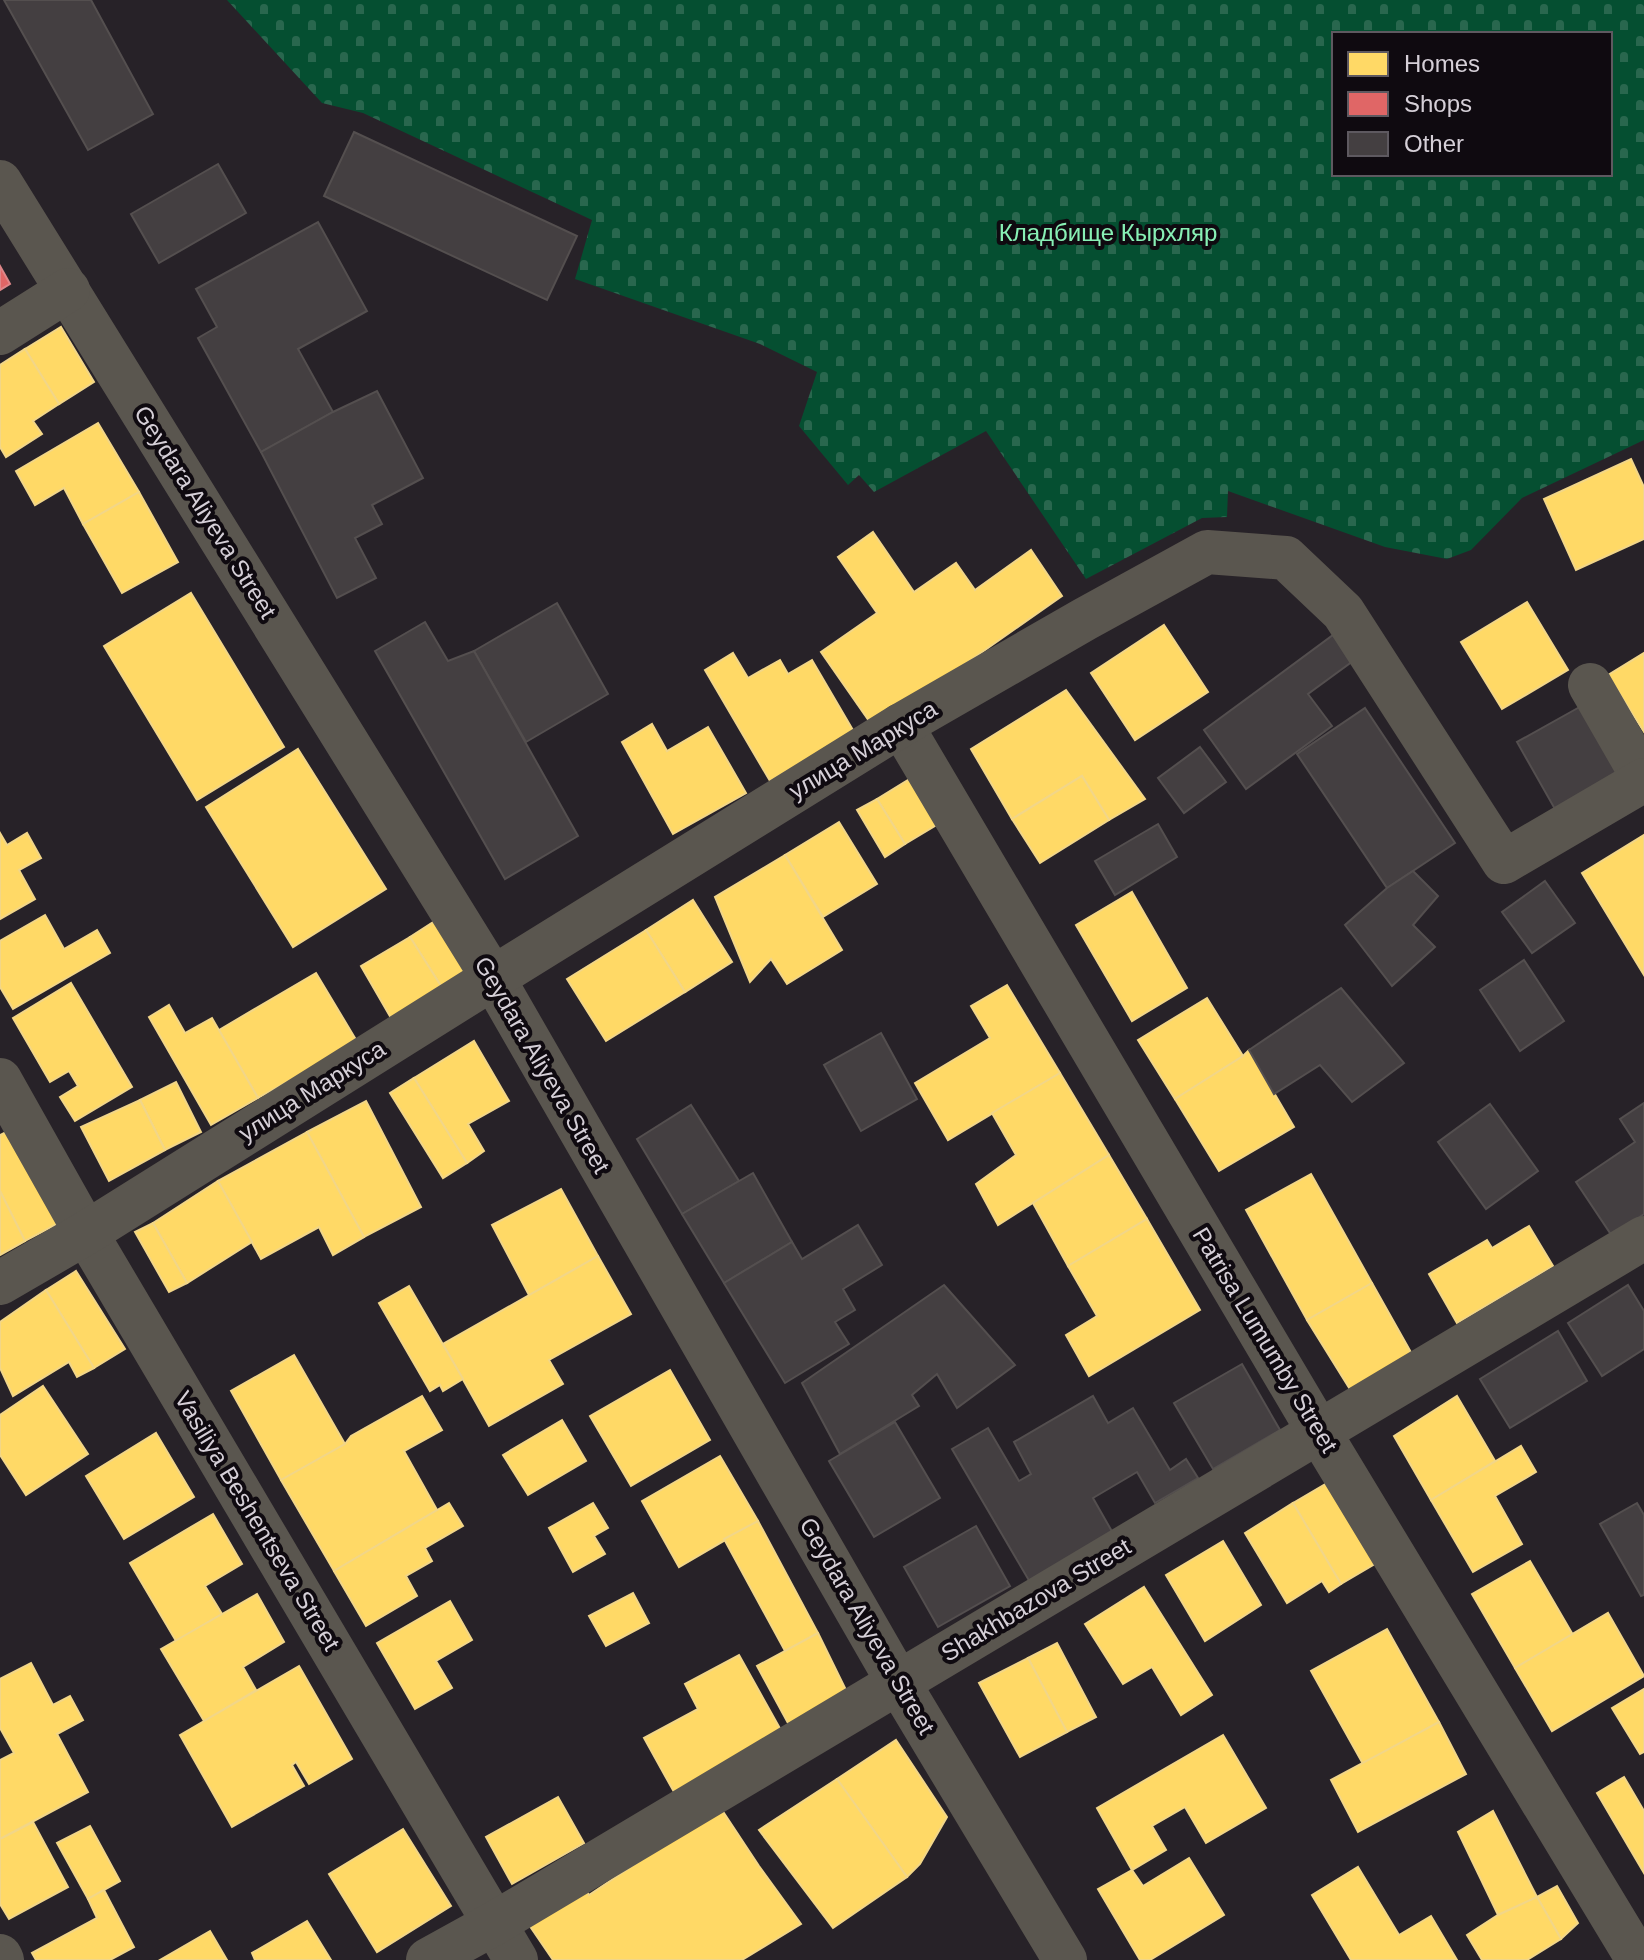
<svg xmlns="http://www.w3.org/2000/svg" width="1644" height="1960" viewBox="0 0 1644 1960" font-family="Helvetica,sans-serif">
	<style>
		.cemetery { fill: url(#cemetery-stones); fill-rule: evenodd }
		.homes { fill: #ffd966; stroke: #f2d688; stroke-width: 2 }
		.shops { fill: #e06666; stroke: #dd8688; stroke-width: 2 }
		.building { fill: #443f41; stroke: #544f4f; stroke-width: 2 }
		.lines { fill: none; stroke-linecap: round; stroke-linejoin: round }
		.minor { stroke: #5a564f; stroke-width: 44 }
		.labels { text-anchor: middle; stroke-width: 8; stroke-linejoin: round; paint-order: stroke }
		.park-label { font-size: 24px; fill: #88f0b5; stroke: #0f0a10 }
		.street-label { font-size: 24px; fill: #d5cfd7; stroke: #0f0a10 }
	</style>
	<defs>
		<pattern id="cemetery-stones" width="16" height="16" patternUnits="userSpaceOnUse" patternTransform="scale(2)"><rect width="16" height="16" fill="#054f31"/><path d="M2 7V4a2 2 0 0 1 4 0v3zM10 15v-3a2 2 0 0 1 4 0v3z" fill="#29674e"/></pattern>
	</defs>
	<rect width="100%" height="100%" fill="#272228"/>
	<path class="cemetery" d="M227,0h1417v440l-122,58 -51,52 -24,9 -62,-12 -157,-56 -1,26 -25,1 -116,61 -100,-148 -112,61 -15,-17 -11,10 -49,-59 18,-54 -57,-28 -185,-65 17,-59 -229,-107 -41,-10zM1334,34h276v140h-276z"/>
	<g class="homes">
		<path d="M61,327l33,55 -35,22 -34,-55z"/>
		<path d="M25,349l34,55 -26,17 9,13 -36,23 -6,-10v-82z"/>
		<path d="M98,423l41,69 -56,32 -19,-36 -29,17 -19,-34z"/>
		<path d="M1631,459l13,28v52l-68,31 -32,-71z"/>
		<path d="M139,492l39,70 -56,31 -39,-69z"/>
		<path d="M873,532l41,60 42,-29 19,27 56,-40 31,46 -188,132 -53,-76 56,-39 -39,-56z"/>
		<path d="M191,593l93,154 -87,53 -93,-154z"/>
		<path d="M1527,602l41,68 -66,39 -41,-67z"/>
		<path d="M1164,625l44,67 -73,48 -44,-67z"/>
		<path d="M733,653l15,25 32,-18 8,14 24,-14 42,72 -84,49 -65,-111z"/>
		<path d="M1644,653v79l-36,-57z"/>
		<path d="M1066,690l79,109 -36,21 -27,-44 -70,43 -41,-70z"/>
		<path d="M652,724l15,27 41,-24 38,66 -73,41 -51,-92z"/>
		<path d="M298,749l88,140 -93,58 -87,-140z"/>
		<path d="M1082,776l27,44 -69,43 -28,-44z"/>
		<path d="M913,777l27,46 -35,21 -28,-45z"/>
		<path d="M877,799l28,45 -20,13 -28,-47z"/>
		<path d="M839,822l38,62 -54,33 -38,-62z"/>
		<path d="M0,833l7,12 20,-12 14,25 -22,12 16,29 -35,20z"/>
		<path d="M1644,835v140l-62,-102z"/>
		<path d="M785,855l57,95 -55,34 -16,-25 -21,23 -35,-85z"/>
		<path d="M1132,892l55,96 -55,33 -56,-96z"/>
		<path d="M693,900l39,62 -47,30 -39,-62z"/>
		<path d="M45,915l19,34 33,-19 13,23 -97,56 -13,-22v-46z"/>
		<path d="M435,921l31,50 -25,15 -31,-49z"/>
		<path d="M646,930l39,62 -79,49 -39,-62z"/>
		<path d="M410,937l31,49 -50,32 -30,-52z"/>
		<path d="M316,973l42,70 -100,55 -39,-68z"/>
		<path d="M71,983l61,104 -57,34 -15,-24 18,-11 -9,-15 -19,11 -37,-64z"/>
		<path d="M1007,985l53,88 -112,67 -33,-57 75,-45 -19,-32z"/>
		<path d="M1207,998l36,58 -68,43 -37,-59z"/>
		<path d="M169,1005l16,28 27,-15 46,80 -47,27 -62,-108z"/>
		<path d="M474,1041l35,60 -41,23 16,27 -17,12 -53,-85z"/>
		<path d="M1249,1050l45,77 -75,44 -44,-72 68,-43z"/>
		<path d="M1060,1073l49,82 -111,70 -22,-41 40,-29 -24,-42z"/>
		<path d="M414,1078l53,85 -24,15 -53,-85z"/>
		<path d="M176,1082l25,50 -36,18 -25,-50z"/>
		<path d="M140,1100l25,50 -56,31 -28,-54z"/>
		<path d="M366,1101l55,106 -57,30 -57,-105z"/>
		<path d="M12,1129l47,94 -34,18 -25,-50v-56z"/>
		<path d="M307,1132l57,105 -31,18 -14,-28 -58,32 -43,-78z"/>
		<path d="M1109,1155l38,64 -79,47 -35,-63z"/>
		<path d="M1311,1174l61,109 -65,37 -61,-110z"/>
		<path d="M218,1181l34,61 -65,41 -34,-60z"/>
		<path d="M561,1189l37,67 -69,39 -37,-70z"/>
		<path d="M0,1191l25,50 -25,14z"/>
		<path d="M1147,1219l53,91 -111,66 -23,-41 31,-19 -29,-50z"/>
		<path d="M153,1223l34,60 -18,9 -34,-60z"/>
		<path d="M1529,1226l24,40 -96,57 -28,-49 58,-34 5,8z"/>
		<path d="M598,1256l33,58 -82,46 14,24 -74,42 -46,-82z"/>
		<path d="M76,1271l49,78 -31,19 -48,-78z"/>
		<path d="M1372,1283l41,73 -60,38 -46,-74z"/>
		<path d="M409,1286l54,93 -20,12 -3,-6 -10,6 -51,-88z"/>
		<path d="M46,1290l48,78 -17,9 -8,-15 -56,34 -13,-28v-46z"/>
		<path d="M294,1355l51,89 -64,36 -50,-89z"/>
		<path d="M670,1370l40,70 -79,46 -41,-70z"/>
		<path d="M43,1386l45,68 -62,41 -26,-40v-40z"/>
		<path d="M422,1396l20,34 -38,21 33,59 -103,61 -53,-91 64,-36 6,-8z"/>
		<path d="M1457,1396l38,65 -64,39 -37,-64z"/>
		<path d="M562,1420l24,41 -58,34 -25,-40z"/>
		<path d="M156,1433l38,64 -70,42 -38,-63z"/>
		<path d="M1521,1446l15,26 -41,24 27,48 -49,28 -42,-72z"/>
		<path d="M720,1456l38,65 -79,46 -37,-66z"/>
		<path d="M1327,1483l48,81 -34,20 -48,-81z"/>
		<path d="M449,1503l14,23 -38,22 7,13 -26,15 11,20 -51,30 -32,-55z"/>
		<path d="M593,1503l15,25 -14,8 11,18 -32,18 -24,-44z"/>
		<path d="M1293,1503l48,81 -12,8 -7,-11 -35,22 -42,-70z"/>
		<path d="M213,1514l29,50 -37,22 17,28 -46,27 -46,-78z"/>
		<path d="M758,1521l60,112 -33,18 -61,-112z"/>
		<path d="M1223,1541l38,64 -56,36 -39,-66z"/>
		<path d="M1530,1561l43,74 -58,33 -43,-74z"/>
		<path d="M1144,1587l68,108 -31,20 -29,-48 -29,17 -38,-60z"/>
		<path d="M633,1593l16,30 -43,23 -17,-30z"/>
		<path d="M257,1594l27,48 -41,25 13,23 -52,31 -43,-72z"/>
		<path d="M450,1601l22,39 -36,21 16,27 -37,21 -38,-66z"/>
		<path d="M1608,1613l36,63 -92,55 -37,-63z"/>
		<path d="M1387,1629l52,93 -76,42 -52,-93z"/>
		<path d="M818,1633l29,59 -58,33 -32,-59z"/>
		<path d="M1057,1643l39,74 -29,15 -39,-74z"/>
		<path d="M739,1655l43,77 -108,60 -30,-54 54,-29 -13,-25z"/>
		<path d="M1028,1658l39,74 -47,25 -41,-74z"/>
		<path d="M31,1663l22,42 17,-9 13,24 -26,14 31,58 -88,47v-79l14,-7 -14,-25v-49z"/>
		<path d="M299,1666l53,93 -43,25 -13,-22 -4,3 12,21 -72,41 -52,-92z"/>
		<path d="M1644,1689v63l-4,2 -28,-46z"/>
		<path d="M1439,1722l27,52 -108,58 -27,-52z"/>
		<path d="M1223,1735l43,73 -60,35 -21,-36 -33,19 14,24 -34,20 -35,-62z"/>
		<path d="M896,1740l51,77 -27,47 -13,13 -70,-98z"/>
		<path d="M1624,1777l20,34v62l-47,-80z"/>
		<path d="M837,1779l70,98 -74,51 -74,-98z"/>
		<path d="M558,1797l26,46 -72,41 -26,-47z"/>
		<path d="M720,1807l39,59 42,58 -59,36h-189l-28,-41 55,-38 9,14z"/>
		<path d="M1493,1811l44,86 -39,18 -40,-83z"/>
		<path d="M33,1822l35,65 -59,32 -9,-15v-65z"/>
		<path d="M90,1826l30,55 -32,18 -31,-56z"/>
		<path d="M403,1829l48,77 -74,46 -48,-78z"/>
		<path d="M1189,1858l35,57 -74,45h-10l-42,-71 34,-19 11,16z"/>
		<path d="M1358,1867l41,68 32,-19 26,44h-106l-39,-65z"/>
		<path d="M1557,1886l21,37 -17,16 -24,-42z"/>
		<path d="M104,1890l30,57 -24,13h-74l-4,-7 65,-35 -9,-19z"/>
		<path d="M1537,1897l24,42 -34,21h-45l-15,-25 31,-20z"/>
		<path d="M307,1921l24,39h-76l-3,-7z"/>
		<path d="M210,1931l17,29h-67z"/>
	</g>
	<path class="shops" d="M0,266l10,18 -10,6z"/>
	<g class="building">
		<path d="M4,0h87l62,114 -65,36z"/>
		<path d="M354,132l223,104 -30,64 -223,-104z"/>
		<path d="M218,164l28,49 -87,50 -28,-49z"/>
		<path d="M318,222l49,89 -69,38 35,63 -72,40 -63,-114 19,-11 -21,-38z"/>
		<path d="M377,391l46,87 -51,27 10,19 -27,14 21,40 -39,20 -76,-146 72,-40z"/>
		<path d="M557,603l51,91 -82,48 -52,-91z"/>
		<path d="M425,622l23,39 26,-10 104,185 -73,43 -130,-228z"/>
		<path d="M1333,635l20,26 -45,33 24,32 -86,63 -42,-59z"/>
		<path d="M1585,704l42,76 -67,38 -43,-76z"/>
		<path d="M1365,708l90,135 -68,45 -90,-134z"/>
		<path d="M1200,747l26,35 -42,31 -26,-35z"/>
		<path d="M1158,824l19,33 -62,38 -20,-34z"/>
		<path d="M1413,871l25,25 -25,29 22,22 -43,39 -47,-61 42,-37z"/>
		<path d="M1545,881l30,42 -43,30 -30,-41z"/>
		<path d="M1524,960l40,61 -44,30 -40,-61z"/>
		<path d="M1341,988l63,75 -52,39 -32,-37 -46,29 -25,-44z"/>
		<path d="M881,1033l36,66 -56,32 -37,-66z"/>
		<path d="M1644,1103v111l-32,22 -36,-54 59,-40 -15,-23z"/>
		<path d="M1490,1104l48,67 -52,38 -48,-67z"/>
		<path d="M691,1105l48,76 -57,33 -45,-75z"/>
		<path d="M753,1173l39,69 -68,41 -42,-69z"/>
		<path d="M858,1225l24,40 -39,24 12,21 -20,12 14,22 -64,39 -61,-100 68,-41 10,17z"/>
		<path d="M944,1285l71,80 -58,43 -20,-34 -25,21 7,11 -79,48 -38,-71z"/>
		<path d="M1628,1285l16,26v38l-42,27 -34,-53z"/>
		<path d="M1558,1331l29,50 -77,47 -30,-49z"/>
		<path d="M1242,1364l38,66 -67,39 -39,-66z"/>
		<path d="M1093,1396l15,27 25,-15 37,62 16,-11 12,19 -43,25 -18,-31 -44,26 21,37 -83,49 -79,-135 36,-21 31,53 12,-7 -17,-32z"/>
		<path d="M895,1422l45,76 -66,39 -45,-76z"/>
		<path d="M1637,1503l7,12v80l-3,1 -41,-72z"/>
		<path d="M976,1526l34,60 -72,41 -34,-60z"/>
	</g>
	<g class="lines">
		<g class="minor">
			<path d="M0,182l493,796 405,704 167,278"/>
			<path d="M0,333l68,-43"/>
			<path d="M1590,685l54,94"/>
			<path d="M901,725l418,707 315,521"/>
			<path d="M0,1080l86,153 430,727"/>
			<path d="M0,1283l86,-50 407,-255 408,-253 184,-106 122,-67 79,6 57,54 161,250 140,-82"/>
			<path d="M0,1956l2,4"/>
			<path d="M428,1960l67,-37 1149,-685"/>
		</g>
	</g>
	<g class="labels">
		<g class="park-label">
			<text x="1108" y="241">Кладбище Кырхляр</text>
		</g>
		<g class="street-label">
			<text transform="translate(205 512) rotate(58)" y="8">Geydara Aliyeva Street</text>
			<text transform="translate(863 750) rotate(-31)" y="8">улица Маркуса</text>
			<text transform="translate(542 1065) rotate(60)" y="8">Geydara Aliyeva Street</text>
			<text transform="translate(312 1091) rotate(-32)" y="8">улица Маркуса</text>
			<text transform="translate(1265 1340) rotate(59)" y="8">Patrisa Lumumby Street</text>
			<text transform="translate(257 1521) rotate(59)" y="8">Vasiliya Beshentseva Street</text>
			<text transform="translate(1036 1600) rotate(-31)" y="8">Shakhbazova Street</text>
			<text transform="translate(867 1626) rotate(60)" y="8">Geydara Aliyeva Street</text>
		</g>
	</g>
	<rect x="1332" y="32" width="280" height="144" fill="#0f0a10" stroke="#5e5960" stroke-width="2"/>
	<rect x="1348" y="52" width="40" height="24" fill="#ffd966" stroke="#5e5960" stroke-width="2"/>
	<text x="1404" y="72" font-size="24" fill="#d5cfd7">Homes</text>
	<rect x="1348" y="92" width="40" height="24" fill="#e06666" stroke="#5e5960" stroke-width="2"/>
	<text x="1404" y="112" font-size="24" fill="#d5cfd7">Shops</text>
	<rect x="1348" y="132" width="40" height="24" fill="#443f41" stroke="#5e5960" stroke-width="2"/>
	<text x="1404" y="152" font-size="24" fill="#d5cfd7">Other</text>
</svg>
